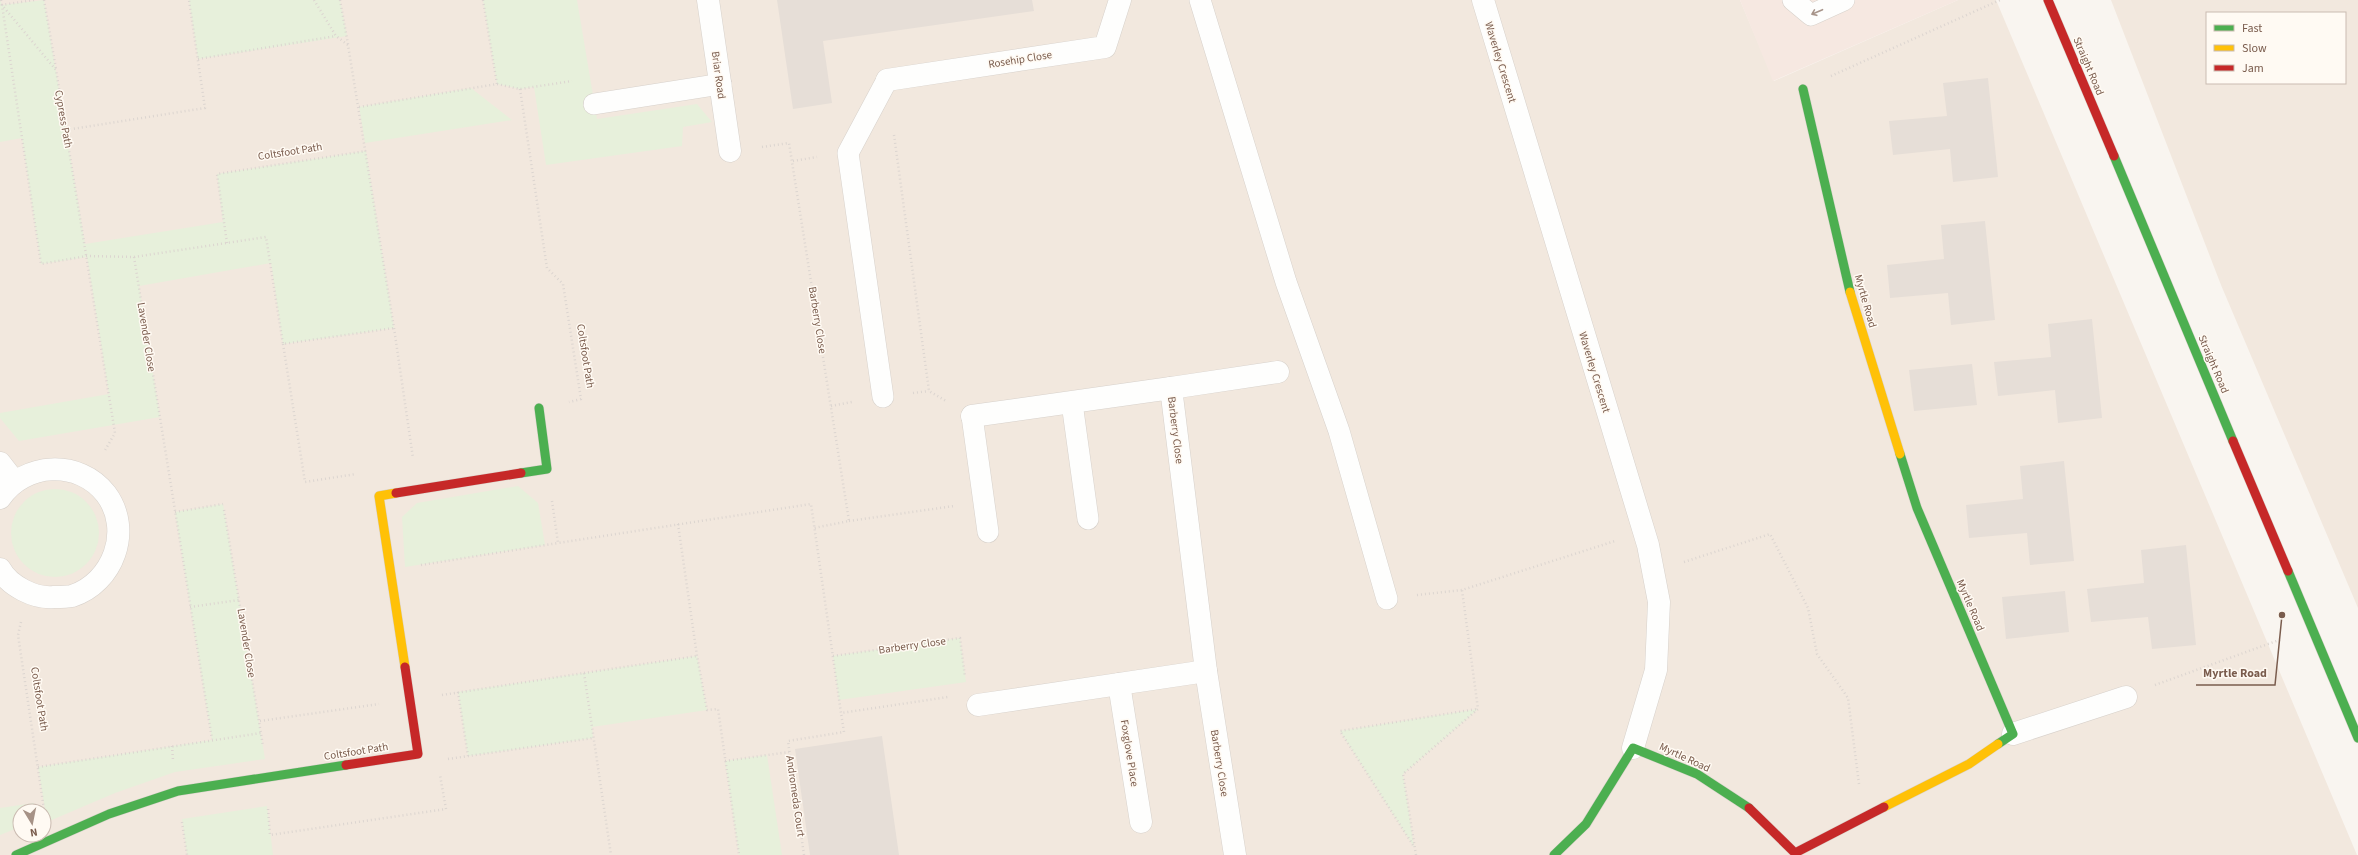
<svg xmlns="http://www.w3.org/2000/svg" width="2358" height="855" viewBox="0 0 2358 855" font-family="'Source Sans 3',sans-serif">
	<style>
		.residential { fill: #f2e8de; fill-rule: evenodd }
		.commercial { fill: #f6e8e1 }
		.green { fill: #e7f0db }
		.building { fill: #e6ded7 }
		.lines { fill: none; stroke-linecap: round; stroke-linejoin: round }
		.lane-casing { stroke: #d7d1cb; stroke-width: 22 }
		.street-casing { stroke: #d7d1cb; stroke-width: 23 }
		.fast-casing { stroke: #d9d2cb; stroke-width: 10 }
		.slow-casing { stroke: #d9d2cb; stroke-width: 10 }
		.jam-casing { stroke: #d9d2cb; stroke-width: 10 }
		.path { stroke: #dcd5d0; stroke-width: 2.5; stroke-dasharray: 1 3; stroke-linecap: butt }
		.lane { stroke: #fefefd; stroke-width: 21 }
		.street { stroke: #fefefd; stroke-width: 22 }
		.fast { stroke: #4caf50; stroke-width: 9 }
		.slow { stroke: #ffc107; stroke-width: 9 }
		.jam { stroke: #c62828; stroke-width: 9 }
		.oneway { stroke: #a8958b }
		.labels { text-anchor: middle; stroke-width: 3; stroke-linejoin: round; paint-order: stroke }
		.street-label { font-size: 11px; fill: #7a5c4d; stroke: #fffaf3 }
		.leader { fill: none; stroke: #7a5c4d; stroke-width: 1.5 }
		.callout-dot { fill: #7a5c4d; stroke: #fffaf3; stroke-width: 1.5 }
		.callout-label { font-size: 12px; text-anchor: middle; font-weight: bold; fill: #7a5c4d; stroke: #fffaf3; stroke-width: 3; stroke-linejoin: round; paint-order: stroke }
	</style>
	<rect width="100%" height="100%" fill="#f9f5f0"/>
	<g class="residential">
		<path d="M0,0h1740l34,81 184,-81h38l361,855h-2357zM20,811h24v24h-24z"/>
		<path d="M2111,0h247v608l-137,-323zM2207,13h138v70h-138z"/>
	</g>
	<path class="commercial" d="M1740,0h218l-185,81z"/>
	<g class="green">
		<path d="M0,0l2,5 42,-5 41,244 138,-22 -6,-48 149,-23 28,177 -111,16 -12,-81 -132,23 21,131 -141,24 -19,-23v-5l109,-19 -22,-137 -46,7 -19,-126 -22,4z"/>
		<path d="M189,0h151l7,36 -149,23z"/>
		<path d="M483,0h94l20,119 100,-15 15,18 -29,5 -1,19 -136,19 -12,-78 -14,2 -23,-5z"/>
		<path d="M471,88l41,32 -147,23 -6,-36z"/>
		<path d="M518,486l20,17 7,42 -140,22 -3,-50 15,-14z"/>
		<circle cx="55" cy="533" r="44"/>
		<path d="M223,504l42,255 -90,13 -60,21 -68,29 -9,-55 174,-27 -37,-228z"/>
		<path d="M960,638l6,44 -127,18 -6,-44z"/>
		<path d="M697,656l10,54 -115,17 1,11 -125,18 -10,-64z"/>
		<path d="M1478,709l-75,65 11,73 -74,-116z"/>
		<path d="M767,755l15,100h-43l-14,-94z"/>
		<path d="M34,803v8h-14v16l-20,8v-27z"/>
		<path d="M267,806l6,49h-86l-5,-36z"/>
	</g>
	<g class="building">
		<path d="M777,0h255l2,11 -211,30 9,62 -39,6z"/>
		<path d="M1988,78l10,99 -45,5 -3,-33 -57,6 -4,-34 58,-5 -4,-33z"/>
		<path d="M1985,221l10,99 -44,5 -3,-32 -58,5 -3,-33 57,-6 -3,-34z"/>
		<path d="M2092,319l10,99 -44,5 -3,-33 -57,6 -4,-34 57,-5 -3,-33z"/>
		<path d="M1972,364l5,41 -63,6 -5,-41z"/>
		<path d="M2064,461l10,100 -44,4 -3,-32 -58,5 -3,-33 57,-6 -3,-33z"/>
		<path d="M2186,545l10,100 -44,4 -4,-32 -57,5 -4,-33 57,-6 -3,-33z"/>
		<path d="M2065,591l4,41 -63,7 -4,-42z"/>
		<path d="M882,736l17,119h-89l-15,-106z"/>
	</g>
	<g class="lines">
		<g class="lane-casing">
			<g id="lane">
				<path d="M1200,0l86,282 53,149 48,168"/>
				<path d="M1793,0l18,15 33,-15"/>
				<path d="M594,104l127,-20"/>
				<path d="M883,397l-35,-244 39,-73"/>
				<path d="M1072,403l16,116"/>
				<path d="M972,416l16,116"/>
			</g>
		</g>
		<g class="street-casing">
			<g id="street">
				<path d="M708,0l22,151"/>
				<path d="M1483,0l165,545 11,57 -3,68 -23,78"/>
				<path d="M887,80l218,-33 15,-47"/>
				<path d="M1171,388l107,-16"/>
				<path d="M972,416l199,-28 35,283 29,184"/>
				<path d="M0,463l14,18"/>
				<path d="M0,498c24,-36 79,-39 106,-4 27,36 7,89 -34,102 -5,1 -12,1 -18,1 -19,2 -45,-11 -54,-28"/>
				<path d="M1119,684l22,138"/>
				<path d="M978,705l228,-34"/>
				<path d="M2013,734l113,-37"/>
			</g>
		</g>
		<g class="fast-casing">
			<g id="fast">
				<path d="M1803,89l47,203"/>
				<path d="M2114,156l119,285"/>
				<path d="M1900,454l17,54 96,226 -15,10"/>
				<path d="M521,473l26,-4 -8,-61"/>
				<path d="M2288,571l70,167"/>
				<path d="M16,855l93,-41 69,-23 168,-26"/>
				<path d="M1554,855l32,-31 47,-76 64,26 52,34"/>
			</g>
		</g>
		<g class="slow-casing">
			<g id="slow">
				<path d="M1850,292l50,162"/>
				<path d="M396,493l-17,3 26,171"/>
				<path d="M1884,807l85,-43 29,-20"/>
			</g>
		</g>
		<g class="jam-casing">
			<g id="jam">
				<path d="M2048,0l66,156"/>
				<path d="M2233,441l55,130"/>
				<path d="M396,493l125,-20"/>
				<path d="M346,765l72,-11 -13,-87"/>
				<path d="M1749,808l46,45 89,-46"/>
			</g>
		</g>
		<g class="path">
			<path d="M1,0l1,5 54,65 59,363 -11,19"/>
			<path d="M34,0l-32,5 39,259 46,-8 47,1 132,-20 17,107 111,-16"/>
			<path d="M44,0l12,69"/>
			<path d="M314,0l22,36 12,9 46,283 19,130"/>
			<path d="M340,0l8,44"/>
			<path d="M483,0l14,84"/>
			<path d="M198,59l138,-23"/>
			<path d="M1831,76l169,-76"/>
			<path d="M520,89l27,179 16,16 18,115 -12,3"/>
			<path d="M359,107l138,-23 23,5 52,-8"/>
			<path d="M66,130l139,-22 -16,-108"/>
			<path d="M894,135l35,256 17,10"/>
			<path d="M762,147l27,-4 60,378 -35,7"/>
			<path d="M793,161l24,-4"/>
			<path d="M227,243l-10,-69 149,-23"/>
			<path d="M134,257l78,482"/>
			<path d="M283,344l22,138 51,-8"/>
			<path d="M913,393l16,-2"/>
			<path d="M831,406l21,-4"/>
			<path d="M552,501l6,42 253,-39 30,209 107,-16"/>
			<path d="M224,510l39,236"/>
			<path d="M175,512l48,-8"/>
			<path d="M849,521l105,-15"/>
			<path d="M678,524l19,132 10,54 11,-1 21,146"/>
			<path d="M1684,562l86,-28 38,74 9,46 31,44 11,86"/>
			<path d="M421,565l137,-22"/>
			<path d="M1417,595l45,-5 153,-49"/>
			<path d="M190,607l49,-7"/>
			<path d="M21,622l-3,13 26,174"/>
			<path d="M833,656l127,-18 5,39"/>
			<path d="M584,673l113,-17"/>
			<path d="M2155,685l127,-46"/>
			<path d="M458,692l10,64"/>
			<path d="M442,695l142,-22 27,182"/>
			<path d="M260,721l119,-17"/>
			<path d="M172,746l1,14"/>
			<path d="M448,759l145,-21"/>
			<path d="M725,761l64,-9"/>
			<path d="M38,767l223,-34"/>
			<path d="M268,809l2,26 176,-26 -6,-34"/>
			<path d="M182,822l5,33"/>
			<path d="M1413,845l-73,-114 137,-22"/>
			<path d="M804,855l-16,-114 56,-9 -3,-19"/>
			<path d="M1416,855l-13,-81 75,-65 -16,-119"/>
		</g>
		<use href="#lane" class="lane"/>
		<use href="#street" class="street"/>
		<use href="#fast" class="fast"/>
		<use href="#slow" class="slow"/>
		<use href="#jam" class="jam"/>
	</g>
	<defs><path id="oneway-shaft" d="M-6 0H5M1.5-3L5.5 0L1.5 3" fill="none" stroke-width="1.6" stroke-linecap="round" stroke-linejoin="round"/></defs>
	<use class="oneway" href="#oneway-shaft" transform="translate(1817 12) rotate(157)"/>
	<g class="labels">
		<g class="street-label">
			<text transform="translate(1020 59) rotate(-9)" y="4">Rosehip Close</text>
			<text transform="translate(1501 62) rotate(73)" y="4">Waverley Crescent</text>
			<text transform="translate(2089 66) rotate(67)" y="4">Straight Road</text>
			<text transform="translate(719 75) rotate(82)" y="4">Briar Road</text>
			<text transform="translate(64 119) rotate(80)" y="4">Cypress Path</text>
			<text transform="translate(290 151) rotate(-9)" y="4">Coltsfoot Path</text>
			<text transform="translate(1866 301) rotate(74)" y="4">Myrtle Road</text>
			<text transform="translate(818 320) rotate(81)" y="4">Barberry Close</text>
			<text transform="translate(147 337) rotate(81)" y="4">Lavender Close</text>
			<text transform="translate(586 356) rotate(81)" y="4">Coltsfoot Path</text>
			<text transform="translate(2214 364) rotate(67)" y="4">Straight Road</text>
			<text transform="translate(1595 372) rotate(73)" y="4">Waverley Crescent</text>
			<text transform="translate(1176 430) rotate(83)" y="4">Barberry Close</text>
			<text transform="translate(1971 605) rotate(67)" y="4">Myrtle Road</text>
			<text transform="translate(247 643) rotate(81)" y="4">Lavender Close</text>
			<text transform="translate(912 645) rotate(-8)" y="4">Barberry Close</text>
			<text transform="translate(40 699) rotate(81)" y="4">Coltsfoot Path</text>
			<text transform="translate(356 751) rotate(-9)" y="4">Coltsfoot Path</text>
			<text transform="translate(1130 753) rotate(81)" y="4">Foxglove Place</text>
			<text transform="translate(1685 757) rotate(25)" y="4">Myrtle Road</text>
			<text transform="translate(1220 763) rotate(81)" y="4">Barberry Close</text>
			<text transform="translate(796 796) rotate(82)" y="4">Andromeda Court</text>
		</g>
	</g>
	<path class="leader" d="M2282 615L2275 685H2196"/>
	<circle class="callout-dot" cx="2282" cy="615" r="4"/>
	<g class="callout-label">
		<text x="2235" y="677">Myrtle Road</text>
	</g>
	<rect x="2206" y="12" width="140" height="72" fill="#fffaf3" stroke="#cabbb1"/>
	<rect x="2214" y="25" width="20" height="6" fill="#4caf50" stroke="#cabbb1"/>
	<text x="2242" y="32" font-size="12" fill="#7a5c4d">Fast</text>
	<rect x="2214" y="45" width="20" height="6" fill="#ffc107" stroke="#cabbb1"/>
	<text x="2242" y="52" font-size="12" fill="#7a5c4d">Slow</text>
	<rect x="2214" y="65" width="20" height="6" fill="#c62828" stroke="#cabbb1"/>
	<text x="2242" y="72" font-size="12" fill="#7a5c4d">Jam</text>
	<g transform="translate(32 823) rotate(170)"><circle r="19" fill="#fffaf3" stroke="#cabbb1"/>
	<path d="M0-3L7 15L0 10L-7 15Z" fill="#a69286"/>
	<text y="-6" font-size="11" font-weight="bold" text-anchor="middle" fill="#7a5c4d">N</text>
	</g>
</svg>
